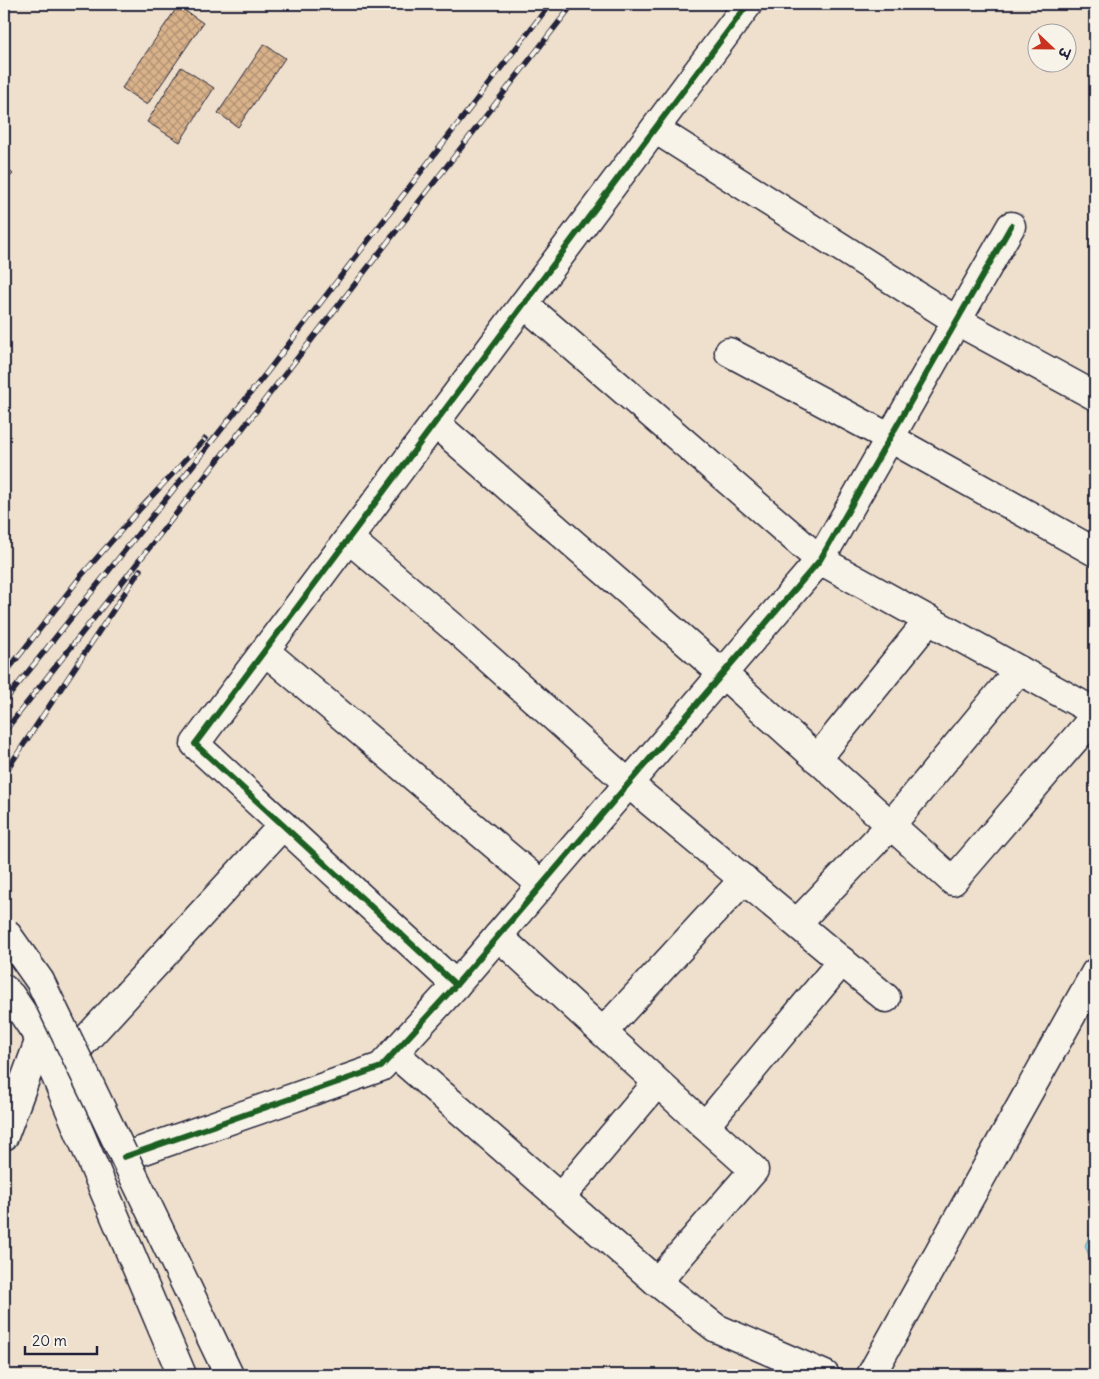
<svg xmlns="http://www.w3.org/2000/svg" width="1099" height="1379" viewBox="0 0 1099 1379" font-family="Delius,'Playpen Sans Deva',sans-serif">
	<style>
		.water { fill: url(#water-ripples); stroke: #6391a6 }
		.building { fill: url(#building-cross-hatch); stroke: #22223b }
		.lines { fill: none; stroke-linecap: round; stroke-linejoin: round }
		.minor-casing { stroke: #22223b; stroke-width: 31 }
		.minor { stroke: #f7f3e8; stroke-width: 28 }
		.rail-casing { stroke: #22223b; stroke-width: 5.5 }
		.rail { stroke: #f7f3e8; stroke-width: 4; stroke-dasharray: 11; stroke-linecap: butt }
		.major-bridge-casing { stroke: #22223b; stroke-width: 31; stroke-linecap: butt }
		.major-bridge { stroke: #f7f3e8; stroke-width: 28 }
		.cycleway-casing { stroke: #f7f3e8; stroke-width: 9 }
		.cycleway { stroke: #1b5e20; stroke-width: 6 }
	</style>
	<defs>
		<pattern id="water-ripples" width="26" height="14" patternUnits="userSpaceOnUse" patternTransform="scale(1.25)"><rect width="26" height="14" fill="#8edbed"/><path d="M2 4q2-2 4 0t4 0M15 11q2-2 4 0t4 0" fill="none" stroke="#7abccc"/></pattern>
		<pattern id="building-cross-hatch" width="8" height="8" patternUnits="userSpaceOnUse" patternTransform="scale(1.25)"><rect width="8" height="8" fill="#dab38b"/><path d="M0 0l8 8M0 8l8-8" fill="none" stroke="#b09173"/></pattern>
	</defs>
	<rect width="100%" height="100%" fill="#eee0cc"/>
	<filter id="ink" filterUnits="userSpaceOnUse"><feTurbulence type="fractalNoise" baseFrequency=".02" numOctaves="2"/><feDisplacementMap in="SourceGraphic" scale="10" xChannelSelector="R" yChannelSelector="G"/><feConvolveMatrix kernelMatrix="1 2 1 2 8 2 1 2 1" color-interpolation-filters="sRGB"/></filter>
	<g filter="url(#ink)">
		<path class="water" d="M1095,1222v47l-10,-23z"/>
		<g class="building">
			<path d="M178,6l25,17 -56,82 -25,-17z"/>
			<path d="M264,44l21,14 -47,69 -20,-14z"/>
			<path d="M181,67l33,21 -34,54 -33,-20z"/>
			<path d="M4,165l9,9 -9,9z"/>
		</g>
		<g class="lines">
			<g class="minor-casing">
				<g id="minor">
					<path d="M655,129l302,192 138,75"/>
					<path d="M524,304l296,256 275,152"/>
					<path d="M729,352l161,86 205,114"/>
					<path d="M435,423l288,251 230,207 142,-165"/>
					<path d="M349,539l111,94 169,151 257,214"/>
					<path d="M265,651l277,234"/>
					<path d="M817,759l112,-139"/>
					<path d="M797,923l94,-98 128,-155"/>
					<path d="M456,985l-261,-241 553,-740"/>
					<path d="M4,989l7,7 29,43 142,336"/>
					<path d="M603,1032l141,-153"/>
					<path d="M394,1053l263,229 97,-112 -49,-44 -207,-190"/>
					<path d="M59,1069l224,-244"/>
					<path d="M705,1126l137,-165"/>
					<path d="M4,1136l36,-97"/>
					<path d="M124,1157l257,-90 75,-82 364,-425 191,-334"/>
					<path d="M560,1198l97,-115"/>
					<path d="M657,1282l59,46 109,47"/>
					<path d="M871,1375l224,-402"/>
				</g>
			</g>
			<use href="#minor" class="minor"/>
			<g class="rail-casing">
				<g id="rail">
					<path d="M4,675l77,-99 58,-66 66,-71"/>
					<path d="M4,702l264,-331 282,-367"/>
					<path d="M4,732l179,-227 390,-501"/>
					<path d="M4,774l136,-204"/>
				</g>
			</g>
			<use href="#rail" class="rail"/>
			<g class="major-bridge-casing">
				<path id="major-bridge" d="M4,930l36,51 189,394"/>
			</g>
			<use href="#major-bridge" class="major-bridge"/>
			<g class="cycleway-casing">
				<g id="cycleway">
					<path d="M456,985l-261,-241 553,-740"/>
					<path d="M124,1157l257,-90 75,-82 364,-425 191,-334"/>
				</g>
			</g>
			<use href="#cycleway" class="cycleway"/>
		</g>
	</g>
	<rect width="1099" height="1379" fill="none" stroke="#f7f3e8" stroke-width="20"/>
	<rect x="10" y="10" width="1079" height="1359" fill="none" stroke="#22223b" stroke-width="2" filter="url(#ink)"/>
	<g transform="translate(1052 48) rotate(112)"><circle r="24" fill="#f7f3e8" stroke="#a29fa3"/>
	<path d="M0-4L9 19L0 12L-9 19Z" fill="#c8321e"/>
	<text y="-8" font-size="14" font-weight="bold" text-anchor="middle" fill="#22223b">उ</text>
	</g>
	<path d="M25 1346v8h72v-8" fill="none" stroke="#22223b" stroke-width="2.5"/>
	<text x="32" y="1346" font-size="15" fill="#22223b" stroke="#f7f3e8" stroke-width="4" paint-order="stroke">20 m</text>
</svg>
